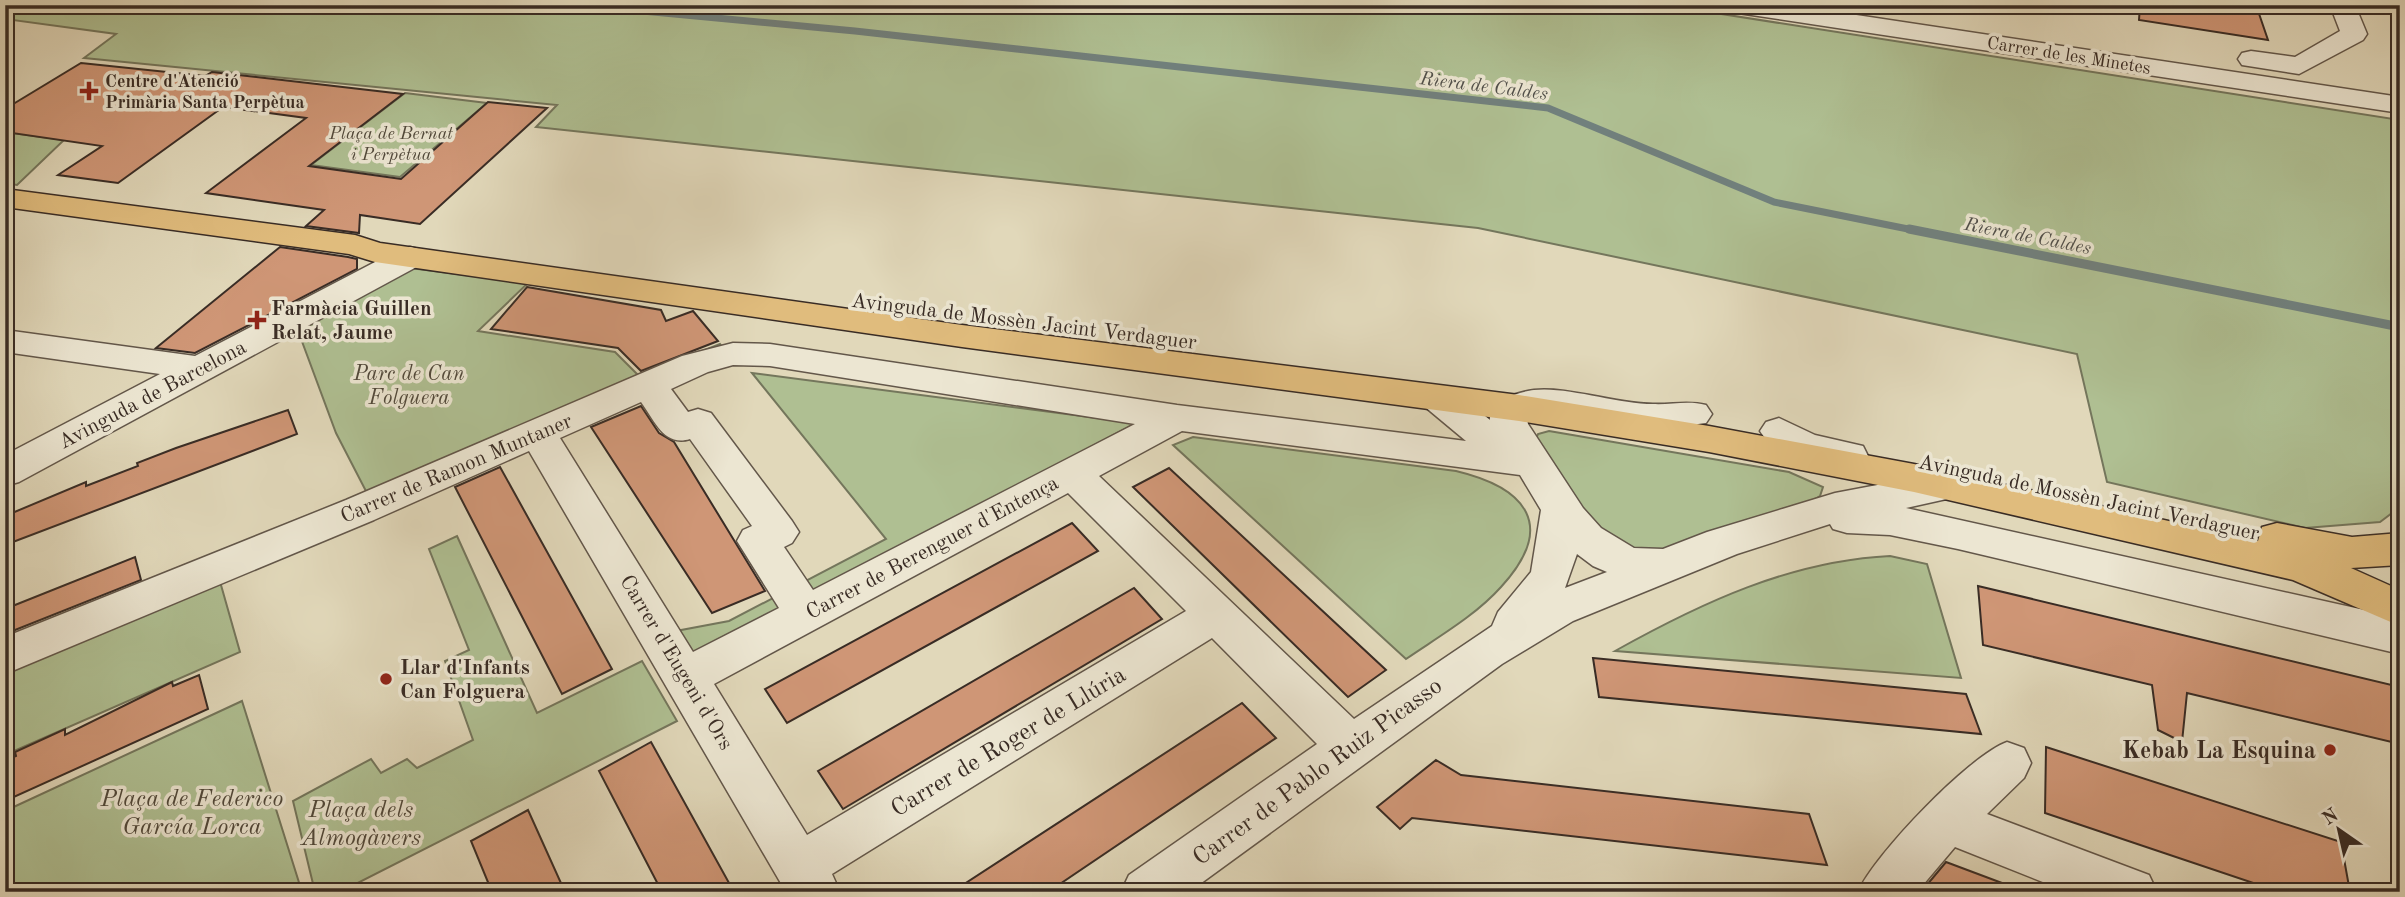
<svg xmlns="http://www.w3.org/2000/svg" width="2405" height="897" viewBox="0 0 2405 897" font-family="'Old Standard TT',serif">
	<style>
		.green { fill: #afbf92; stroke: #74765c; stroke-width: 2 }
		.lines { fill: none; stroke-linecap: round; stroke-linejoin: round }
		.stream-far1 { stroke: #71807d; stroke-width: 7 }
		.stream { stroke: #71807d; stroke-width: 9 }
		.building { fill: #cf9676; stroke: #392c25; stroke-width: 2 }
		.minor-casing { stroke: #63574a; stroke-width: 3 }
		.major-casing { stroke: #392c25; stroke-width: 3 }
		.minor { fill: #ece6d2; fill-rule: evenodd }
		.major { fill: #e0bc7d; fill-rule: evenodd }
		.poi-dot { fill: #8f2418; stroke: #ece6d2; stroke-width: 2.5 }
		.labels { text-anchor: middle; stroke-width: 7; stroke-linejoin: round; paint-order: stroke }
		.far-street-label { font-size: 18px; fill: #392c25; stroke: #ece6d2 }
		.far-poi-label { font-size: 18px; font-weight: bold; fill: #392c25; stroke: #ece6d2; text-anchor: start }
		.far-park-label { font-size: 18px; font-style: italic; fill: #51493b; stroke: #ece6d2 }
		.far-water-label { font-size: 19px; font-style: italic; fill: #504f4a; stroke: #ece6d2 }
		.poi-label { font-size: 21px; font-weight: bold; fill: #392c25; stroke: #ece6d2; text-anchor: start }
		.street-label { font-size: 21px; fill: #392c25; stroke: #ece6d2 }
		.park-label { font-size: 21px; font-style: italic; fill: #51493b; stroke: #ece6d2 }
		.near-street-label { font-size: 24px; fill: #392c25; stroke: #ece6d2 }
		.near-poi-label { font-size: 24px; font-weight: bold; fill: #392c25; stroke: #ece6d2; text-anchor: end }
		.near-park-label { font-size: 24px; font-style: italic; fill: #51493b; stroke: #ece6d2 }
	</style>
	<rect width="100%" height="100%" fill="#e1d8ba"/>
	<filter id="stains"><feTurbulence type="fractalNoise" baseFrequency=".00286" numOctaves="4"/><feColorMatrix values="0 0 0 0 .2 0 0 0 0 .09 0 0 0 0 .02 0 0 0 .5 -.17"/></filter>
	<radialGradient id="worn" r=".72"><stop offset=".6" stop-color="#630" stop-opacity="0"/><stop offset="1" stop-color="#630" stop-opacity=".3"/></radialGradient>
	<g class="green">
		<path d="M5,5h1659l736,115v387l-20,15 -75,6 -198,-46 -30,-128 -599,-126 -942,-101 21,-22 -473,-47 32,-24 -111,-15z"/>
		<path d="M405,93l82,10 -87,74 -89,-12z"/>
		<path d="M5,132l59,8 -47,45 -12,-2z"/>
		<path d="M410,268l118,15 -50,48 137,21 24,24 81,-32 3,4 -354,149 -33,-64 -39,-105z"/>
		<path d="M752,373l384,50 -439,234 -21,-26 53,-10 157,-82z"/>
		<path d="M1549,431l240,41 34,15 -3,9 -14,8 -164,53 -16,-2 -49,-50 -42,-64 3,-7z"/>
		<path d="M1193,437l263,34c71,17 101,55 45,116 -26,29 -63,50 -95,72l-233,-214z"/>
		<path d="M457,536l80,177 105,-52 35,60 -337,171h-25l-22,-91 78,-42 10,14 26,-14 10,9 56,-28 -28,-79 24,-11 -40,-101z"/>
		<path d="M1890,556l37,8 34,114 -346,-27c86,-48 175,-90 275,-95z"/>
		<path d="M219,578l21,74 -235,103v-89z"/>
		<path d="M242,701l60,191h-297v-81z"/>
	</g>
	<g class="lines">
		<path class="stream-far1" d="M579,5l276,26 693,77 226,94 144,29"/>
		<path class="stream" d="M1909,229l491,98"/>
	</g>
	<g class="building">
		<path d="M2140,5h116l12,35 -129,-20z"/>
		<path d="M81,63l124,13 7,-4 191,22 -94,72 92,13 87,-77 59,6 -127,116 -60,-9 -1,18 -53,-7 18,-16 -118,-17 100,-75 -83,-11 -105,76 -60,-8 44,-29 -97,-14v-23z"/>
		<path d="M280,247l68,10 9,2v10l-162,84 -39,-5z"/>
		<path d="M527,287l134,23 5,11 27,-10 25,30 -77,30 -23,-23 -127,-19z"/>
		<path d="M641,406l18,27 15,9 91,149 -53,22 -121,-186z"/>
		<path d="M288,410l9,24 -292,111v-29l81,-34v4l52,-20 -1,-3 39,-15z"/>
		<path d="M500,467l112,202 -50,25 -107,-207z"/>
		<path d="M1169,468l217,202 -38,27 -215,-210z"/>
		<path d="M1072,523l26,28 -311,172 -22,-34z"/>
		<path d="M135,557l6,23 -136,54v-25z"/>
		<path d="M1978,586l422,101v57l-213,-51 -5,49 -24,-12 -6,-45 -169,-40z"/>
		<path d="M1134,588l28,31 -319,190 -25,-38z"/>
		<path d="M1593,658l373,36 15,40 -382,-37z"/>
		<path d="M199,675l9,34 -203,92v-40l11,-5 -1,-4 50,-23v6l107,-53 1,4z"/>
		<path d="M1242,703l34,35 -228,154h-96z"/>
		<path d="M651,742l83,150h-72l-63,-121z"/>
		<path d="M2046,747l295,95 9,50h-70l-235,-79z"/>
		<path d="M1436,760l25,15 348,39 18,51 -415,-47 -12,11 -23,-22z"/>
		<path d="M528,810l37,82h-73l-21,-51z"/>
		<path d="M1946,862l72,27v3h-97z"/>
	</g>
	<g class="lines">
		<g class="minor-casing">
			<g id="minor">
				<path d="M1726,5h64l610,92v16l-662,-100 -9,-3z"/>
				<path d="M2330,5h25l12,29 -4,6 -64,34 -57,-9 -4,-6 4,-6 9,-2 44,6 45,-26z"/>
				<path d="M410,247l12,3 4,7 -4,7 -403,218 -14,4v-31l155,-81 -155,-22v-22l190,26 203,-106z"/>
				<path d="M733,343l37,1 407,61 289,36 -42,-35 -5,-9 5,-9c27,-7 46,16 66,32 -2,-19 28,-28 44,-30 32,-4 84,14 119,14 18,1 35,-4 53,1l6,9 -6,9 -54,7 -114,-15 -11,4 1,5 55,84 18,20 33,20 29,1 44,-17 128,-39 111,-21 14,4 6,10 -6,10 -54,12 494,110v36l-442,-105 -68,-14 -43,-2 -14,-4 -3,-5 -93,30 -164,67 -71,43 -313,228h-68l8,-17 188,-131 -105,-106 -380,236 8,18h-54l-257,-441 -155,69 -369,154v-37l341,-137 336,-144zM733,365l37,1 365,58 -322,166 -29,-43 8,-4 7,-11 -7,-11 -81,-108 -13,-4 -10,3 -17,-23 37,-17zM641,402c14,19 23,45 49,37l62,87 -9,4 -6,11 42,67 -86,44 -133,-214zM1182,431l338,44 21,35 -10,62 -33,40 -6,14 -138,93 -255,-243zM1068,493l118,118 -379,224 -93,-151zM1577,554l16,12 14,6 -42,16z"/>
				<path d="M1779,418l36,17 48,11 5,10 -5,10c-28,8 -88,-9 -103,-35l6,-9z"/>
				<path d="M2007,742l17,6 7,15 -7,15 -37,36 162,61 8,17h-89l-113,-45 -38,45h-59c17,-38 111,-136 149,-150z"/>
			</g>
		</g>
		<g class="major-casing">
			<path id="major" d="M5,189l350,46 25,8 582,82 557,70 190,31 205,38 344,77 4,-14 15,-4 75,14 48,-4v32l-49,3 49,22v36l-107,-46 -379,-88 -205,-40 -190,-31 -557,-74 -587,-85 -26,-8 -344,-47z"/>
		</g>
		<use href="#minor" class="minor"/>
		<use href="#major" class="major"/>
	</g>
	<g class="poi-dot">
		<path d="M85.5 80.5h7v7h7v7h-7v7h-7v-7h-7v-7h7z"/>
		<path d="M253.5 309.5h7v7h7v7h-7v7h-7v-7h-7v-7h7z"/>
		<circle cx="386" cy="679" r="7"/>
		<circle cx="2330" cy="750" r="7"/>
	</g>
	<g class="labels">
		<g class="far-street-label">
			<text transform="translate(2069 55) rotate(9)" y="6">Carrer de les Minetes</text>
		</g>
		<g class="far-poi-label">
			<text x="105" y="87">Centre d'Atenció<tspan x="105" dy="21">Primària Santa Perpètua</tspan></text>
		</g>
		<g class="far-park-label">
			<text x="391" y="139">Plaça de Bernat<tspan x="391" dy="21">i Perpètua</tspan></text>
		</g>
		<g class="far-water-label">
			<text transform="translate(1484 85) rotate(7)" y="7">Riera de Caldes</text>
			<text transform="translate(2028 235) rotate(11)" y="7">Riera de Caldes</text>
		</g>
		<g class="poi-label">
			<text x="271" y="315">Farmàcia Guillen<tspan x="271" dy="24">Relat, Jaume</tspan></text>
			<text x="400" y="674">Llar d'Infants<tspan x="400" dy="24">Can Folguera</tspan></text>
		</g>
		<g class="street-label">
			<text transform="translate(1024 321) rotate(7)" y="7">Avinguda de Mossèn Jacint Verdaguer</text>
			<text transform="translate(152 394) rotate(-28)" y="7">Avinguda de Barcelona</text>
			<text transform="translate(456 468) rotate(-23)" y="7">Carrer de Ramon Muntaner</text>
			<text transform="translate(2089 497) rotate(12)" y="7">Avinguda de Mossèn Jacint Verdaguer</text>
			<text transform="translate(932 547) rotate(-28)" y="7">Carrer de Berenguer d'Entença</text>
			<text transform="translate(677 662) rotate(59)" y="7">Carrer d'Eugeni d'Ors</text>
		</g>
		<g class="park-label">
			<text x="409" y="380">Parc de Can<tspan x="409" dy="24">Folguera</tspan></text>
		</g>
		<g class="near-street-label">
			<text transform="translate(1008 741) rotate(-31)" y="8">Carrer de Roger de Llúria</text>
			<text transform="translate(1317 771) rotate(-36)" y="8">Carrer de Pablo Ruiz Picasso</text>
		</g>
		<g class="near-poi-label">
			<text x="2316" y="758">Kebab La Esquina</text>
		</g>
		<g class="near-park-label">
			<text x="192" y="806">Plaça de Federico<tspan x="192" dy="28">García Lorca</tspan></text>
			<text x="361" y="817">Plaça dels<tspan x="361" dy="28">Almogàvers</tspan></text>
		</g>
	</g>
	<rect width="2405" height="897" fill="none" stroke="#e1d8ba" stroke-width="28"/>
	<rect x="7" y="7" width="2391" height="883" fill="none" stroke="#392c25" stroke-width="3.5"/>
	<rect x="14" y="14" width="2377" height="869" fill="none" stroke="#392c25" stroke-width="2"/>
	<g transform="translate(2339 830) rotate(326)" stroke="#ece6d2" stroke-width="5" paint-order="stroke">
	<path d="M0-5L12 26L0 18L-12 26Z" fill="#392c25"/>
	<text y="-10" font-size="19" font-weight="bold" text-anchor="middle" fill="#392c25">N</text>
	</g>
	<rect width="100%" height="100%" filter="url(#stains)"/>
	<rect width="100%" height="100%" fill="url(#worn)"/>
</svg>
